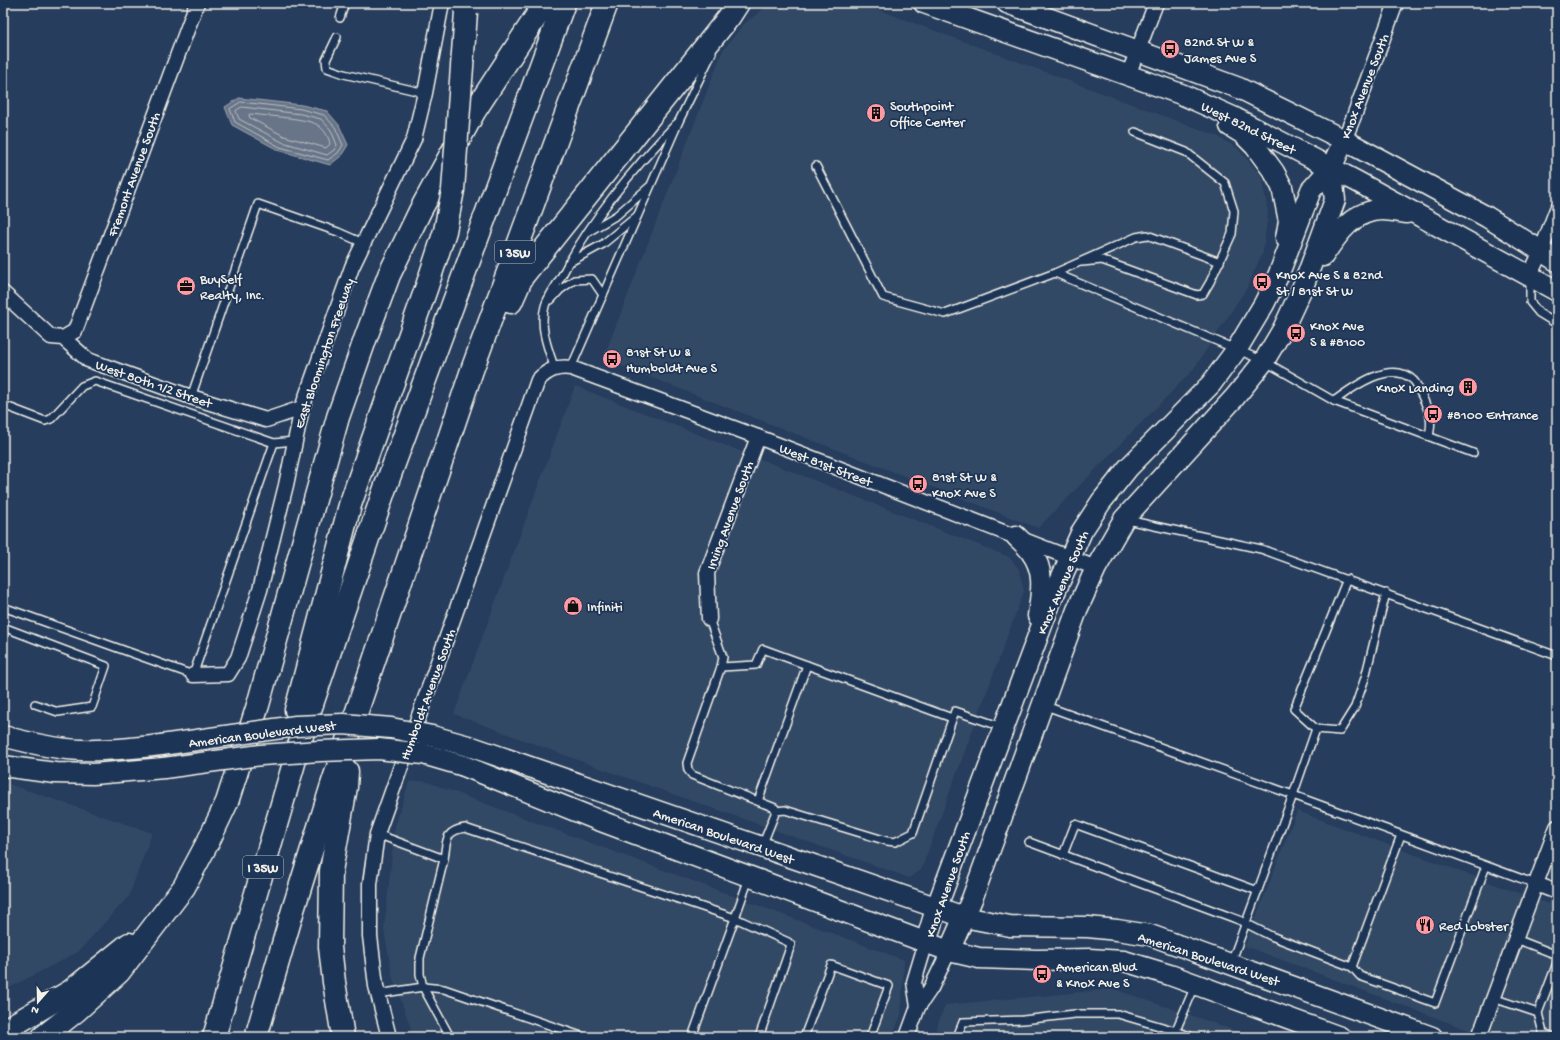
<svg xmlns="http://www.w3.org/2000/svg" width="1560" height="1040" viewBox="0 0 1560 1040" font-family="'Gochi Hand',sans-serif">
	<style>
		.built { fill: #334966 }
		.water { fill: #677588; stroke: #9fa7ae }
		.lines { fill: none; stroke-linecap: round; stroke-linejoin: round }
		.shore { stroke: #bcbfc2; stroke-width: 1 }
		.lane-casing { stroke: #f4f1e8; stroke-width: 10 }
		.street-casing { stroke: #f4f1e8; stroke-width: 17 }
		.secondary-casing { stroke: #f4f1e8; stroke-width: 23 }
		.highway-casing { stroke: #f4f1e8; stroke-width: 25 }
		.lane { stroke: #1d3557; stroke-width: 7 }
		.street { stroke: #1d3557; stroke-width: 14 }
		.secondary { stroke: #1d3557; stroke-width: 20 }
		.highway { stroke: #1d3557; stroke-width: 22 }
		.secondary-bridge-casing { stroke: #f4f1e8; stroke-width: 23; stroke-linecap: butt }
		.highway-bridge-casing { stroke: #f4f1e8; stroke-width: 25; stroke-linecap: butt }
		.secondary-bridge { stroke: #1d3557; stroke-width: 20 }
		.highway-bridge { stroke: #1d3557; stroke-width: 22 }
		.labels { text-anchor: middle; stroke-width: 3.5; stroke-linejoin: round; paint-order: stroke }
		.shield { fill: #1d3557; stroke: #b4b9bc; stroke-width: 1 }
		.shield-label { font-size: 13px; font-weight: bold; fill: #f4f1e8 }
		.poi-label { font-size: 14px; fill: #f4f1e8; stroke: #1d3557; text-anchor: start }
		.street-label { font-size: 14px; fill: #f4f1e8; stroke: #1d3557 }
	</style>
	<rect width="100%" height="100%" fill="#263d5d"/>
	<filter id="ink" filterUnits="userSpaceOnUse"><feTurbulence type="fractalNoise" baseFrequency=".025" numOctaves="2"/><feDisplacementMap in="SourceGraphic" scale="8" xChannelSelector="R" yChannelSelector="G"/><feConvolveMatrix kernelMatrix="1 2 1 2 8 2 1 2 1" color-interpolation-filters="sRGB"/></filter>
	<g filter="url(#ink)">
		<g class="built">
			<path d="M774,3h86l355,132 22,13 24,28 7,36 -5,40 -17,37 -53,81 -155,158 -435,-169 120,-309 21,-26 22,-17z"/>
			<path d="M575,386l434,171 10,12 5,22 -103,279 -11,8 -305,-108 -151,-56z"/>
			<path d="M425,781l479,179 -3,55 -9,22h-478l-21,-58 -9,-49 11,-103 14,-45z"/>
			<path d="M3,782l149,51 -23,63 -51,56 -75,39z"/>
			<path d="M1297,811l251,93 9,-24v157h-70l-242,-91z"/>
			<path d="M1114,989l140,48h-321l12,-32z"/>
		</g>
		<path class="water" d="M239,98l63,7 25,6 12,14 9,20 -7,11 -11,9 -52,-15 -46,-25 -7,-18z"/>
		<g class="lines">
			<g class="shore">
				<path d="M241,102l60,7 23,6 11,12 8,18 -5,8 -10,7 -48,-13 -45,-25 -5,-13z"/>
				<path d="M242,107l59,7 20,5 10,11 6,15 -3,5 -7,5 -45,-13 -43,-23 -3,-8z"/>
				<path d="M251,114c13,2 60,4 68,12 6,4 10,12 11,18l-4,4 -42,-12 -34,-18 -1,-3z"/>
			</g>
			<g class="lane-casing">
				<g id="lane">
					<path d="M340,18l5,-15"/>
					<path d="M337,37l-11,23 1,8 17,6 81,19"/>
					<path d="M816,166l67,131 62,17 110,-41 209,88 70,40 139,52"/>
					<path d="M588,232l29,-17 32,-28"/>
					<path d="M1082,262l20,-2 95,35 6,-1 7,-12 22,-48 2,-23 -9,-28 -39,-31 -51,-20"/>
					<path d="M568,263l35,-19 34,-28"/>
					<path d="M1055,273l81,-36 11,-2 73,27"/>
					<path d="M1530,279v23l9,11 18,11"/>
					<path d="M551,300l9,-10 14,-10 18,-1 11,16"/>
					<path d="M571,368l108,-247 33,-68"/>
					<path d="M555,369c-7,-20 -16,-42 -10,-63 3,-10 11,-20 16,-29 30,-58 71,-107 115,-153"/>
					<path d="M191,397l67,-193 80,28 25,11"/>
					<path d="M1334,401c19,-14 57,-42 79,-21 4,3 6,11 9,16 7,16 11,22 7,40"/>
					<path d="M3,405l42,16 6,-2 31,-33 13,-5 179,62 20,-2"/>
					<path d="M1127,520l134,29 296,107"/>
					<path d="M1347,579l-53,130 22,20 24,2 15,-24 10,-29 21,-85"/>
					<path d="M3,607l190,68 81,-232"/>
					<path d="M709,619l14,38 -2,10 -34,96 1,7 4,5 83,33 1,3 -14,35"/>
					<path d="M3,627l103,39 -14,41 -34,5 -23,-8"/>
					<path d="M721,667l35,-2 7,-16 189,69"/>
					<path d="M1043,705l250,90 23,-66"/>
					<path d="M758,801l49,-136"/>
					<path d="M776,811l9,-1 102,31 8,1 18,-9 42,-122 47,16"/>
					<path d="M377,834l67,25 -24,99v16l3,13 -45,7"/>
					<path d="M1029,842l210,78 32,16 81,31 49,-132"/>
					<path d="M1063,855l12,-31 183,67"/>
					<path d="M444,859c3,-18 0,-28 21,-31l270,90 14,-40"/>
					<path d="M1516,939l41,16"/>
					<path d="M1231,963l62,-168 243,89"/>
					<path d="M1352,967l8,9 75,27 51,-137"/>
					<path d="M423,987l21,2 140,48"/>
					<path d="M423,987l27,50"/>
					<path d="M1493,998l45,15 5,20 11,4"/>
					<path d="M1538,1013l19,-50"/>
					<path d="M692,1037l43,-119 53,24 3,3 -32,92"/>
					<path d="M804,1037l27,-72 58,21 -19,51"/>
					<path d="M957,1037l6,-15 60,-2 52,-6h43l58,17 16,6"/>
					<path d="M1173,1037l22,-51"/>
				</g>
			</g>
			<g class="street-casing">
				<g id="street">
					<path d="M1128,75l10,-25 18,-47"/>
					<path d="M1344,140l10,-24 42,-113"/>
					<path d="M1530,275l11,-24 16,-42"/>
					<path d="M3,293l48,44 12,1 25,22 103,37 75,23 36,-12"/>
					<path d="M63,338l12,-7 122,-328"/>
					<path d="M709,619l-2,-46 51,-136"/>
					<path d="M193,675l35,-1 10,-16 22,-68 26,-105 16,-77 50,-141 62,-128 11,-46 17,-90"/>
					<path d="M1536,884l21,8"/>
					<path d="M918,1007l-4,-25 12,-40"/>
					<path d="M389,1037l-13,-51 -6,-50v-52l7,-50 161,-454c10,-10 19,-14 33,-12l187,69 338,131"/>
					<path d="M907,1037l11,-30 13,-19 18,-37"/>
					<path d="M1479,1037l78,-210"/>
				</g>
			</g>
			<g class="secondary-casing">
				<g id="secondary">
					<path d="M924,3l257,91 54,24 121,63 201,110"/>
					<path d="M1007,3l232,85 105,52 143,77 70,44"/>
					<path d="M1230,126l13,8 12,12 19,26 8,15 7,34 -3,17"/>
					<path d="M1323,256c14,-21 30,-46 59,-46 8,0 17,2 25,3"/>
					<path d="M1016,536c5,5 11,10 15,16 15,20 10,42 7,64"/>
					<path d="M3,736c26,7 52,13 78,14 27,1 53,-2 80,-5"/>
					<path d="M472,747l492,170 46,9 78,1 29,3 33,5 282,102"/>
					<path d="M3,766l52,7 38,1 71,-6"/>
					<path d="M464,766l134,54 351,131 30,7 58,2 52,-1 35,2 46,14 170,62"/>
					<path d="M926,942l10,-33 115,-308 31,-70 19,-29 27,-34 83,-84 26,-35 27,-45 14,-28 33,-86 20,-22 13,-28"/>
					<path d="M949,951l23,-52 105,-289 19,-42 28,-49 111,-122 29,-36 19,-32 21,-45 31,-84 -4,-32"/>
				</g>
			</g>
			<g class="highway-casing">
				<g id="highway">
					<path d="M511,302l11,-25 207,-260 9,-14"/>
					<path d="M296,710l54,-205 17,-49"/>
					<path d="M3,1031l68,-40 58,-47"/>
					<path d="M43,1037l33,-26 43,-39 65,-85 25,-47 18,-38 31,-97 80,-288 28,-80 23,-62 31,-64 54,-99 71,-109"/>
					<path d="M214,1037l92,-315 78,-231 180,-488"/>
					<path d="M256,1037l37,-127 39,-125 140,-415 135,-367"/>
					<path d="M343,1037l-9,-55 -4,-35 1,-76 15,-84 1,-16"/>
				</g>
			</g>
			<use href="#lane" class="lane"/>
			<use href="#street" class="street"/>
			<use href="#secondary" class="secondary"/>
			<use href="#highway" class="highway"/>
			<g class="secondary-bridge-casing">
				<g id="secondary-bridge">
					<path d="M161,745l135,-19 47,-2 48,4 41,8 40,11"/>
					<path d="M164,768l97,-13 59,-4 59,-2 44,5 41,12"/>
				</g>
			</g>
			<g class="highway-bridge-casing">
				<path id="highway-bridge" d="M367,456l60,-170 18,-55 8,-41 13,-178"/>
			</g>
			<use href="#secondary-bridge" class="secondary-bridge"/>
			<use href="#highway-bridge" class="highway-bridge"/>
		</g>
	</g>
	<defs>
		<g id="bus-disc" transform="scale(1)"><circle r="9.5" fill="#ff9aa2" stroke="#1d3557"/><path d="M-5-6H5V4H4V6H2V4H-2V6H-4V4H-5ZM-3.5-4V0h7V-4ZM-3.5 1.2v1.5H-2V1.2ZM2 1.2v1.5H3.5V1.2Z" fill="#111"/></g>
		<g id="building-disc" transform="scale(1)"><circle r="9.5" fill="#ff9aa2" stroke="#1d3557"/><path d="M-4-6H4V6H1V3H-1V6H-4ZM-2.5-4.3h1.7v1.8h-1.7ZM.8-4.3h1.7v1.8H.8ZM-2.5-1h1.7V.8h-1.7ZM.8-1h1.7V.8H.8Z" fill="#111"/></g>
		<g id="office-disc" transform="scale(1)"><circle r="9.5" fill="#ff9aa2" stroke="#1d3557"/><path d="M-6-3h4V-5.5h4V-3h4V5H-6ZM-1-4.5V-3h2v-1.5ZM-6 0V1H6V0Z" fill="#111"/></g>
		<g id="shop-disc" transform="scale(1)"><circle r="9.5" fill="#ff9aa2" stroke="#1d3557"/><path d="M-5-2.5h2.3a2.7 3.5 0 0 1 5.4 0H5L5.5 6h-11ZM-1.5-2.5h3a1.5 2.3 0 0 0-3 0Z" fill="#111"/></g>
		<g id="restaurant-disc" transform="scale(1)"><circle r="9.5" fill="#ff9aa2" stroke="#1d3557"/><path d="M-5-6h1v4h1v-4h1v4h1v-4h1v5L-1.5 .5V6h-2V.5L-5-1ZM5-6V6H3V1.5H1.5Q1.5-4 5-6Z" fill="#111"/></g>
	</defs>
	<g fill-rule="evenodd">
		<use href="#bus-disc" x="1170" y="49"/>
		<use href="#building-disc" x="876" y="113"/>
		<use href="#bus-disc" x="1262" y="282"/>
		<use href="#office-disc" x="186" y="286"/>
		<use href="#bus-disc" x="1296" y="333"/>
		<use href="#bus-disc" x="612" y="359"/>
		<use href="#building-disc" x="1468" y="387"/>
		<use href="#bus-disc" x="1433" y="414"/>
		<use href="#bus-disc" x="918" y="484"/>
		<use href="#shop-disc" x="573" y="606"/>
		<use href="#restaurant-disc" x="1425" y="925"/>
		<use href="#bus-disc" x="1042" y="974"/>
	</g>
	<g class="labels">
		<g class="shield">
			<rect x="495" y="241" width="40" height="22" rx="3"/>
			<rect x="243" y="856" width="40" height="22" rx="3"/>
		</g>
		<g class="shield-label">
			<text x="515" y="257">I 35W</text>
			<text x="263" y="872">I 35W</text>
		</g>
		<g class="poi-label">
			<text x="1184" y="46">82nd St W &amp;<tspan x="1184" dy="16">James Ave S</tspan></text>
			<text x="890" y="110">Southpoint<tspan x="890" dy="16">Office Center</tspan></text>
			<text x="1276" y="279">Knox Ave S &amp; 82nd<tspan x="1276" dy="16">St / 81st St W</tspan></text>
			<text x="200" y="283">BuySelf<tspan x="200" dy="16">Realty, Inc.</tspan></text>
			<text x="1310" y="330">Knox Ave<tspan x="1310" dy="16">S &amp; #8100</tspan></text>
			<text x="626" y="356">81st St W &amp;<tspan x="626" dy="16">Humboldt Ave S</tspan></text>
			<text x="1454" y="392" text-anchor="end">Knox Landing</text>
			<text x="1447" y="419">#8100 Entrance</text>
			<text x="932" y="481">81st St W &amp;<tspan x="932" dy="16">Knox Ave S</tspan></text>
			<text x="587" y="611">Infiniti</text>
			<text x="1439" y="930">Red Lobster</text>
			<text x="1056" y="971">American Blvd<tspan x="1056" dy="16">&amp; Knox Ave S</tspan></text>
		</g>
		<g class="street-label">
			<text transform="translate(1364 86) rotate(-69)" y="5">Knox Avenue South</text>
			<text transform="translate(1249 127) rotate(26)" y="5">West 82nd Street</text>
			<text transform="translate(133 174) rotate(-70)" y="5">Fremont Avenue South</text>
			<text transform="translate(323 353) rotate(-71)" y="5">East Bloomington Freeway</text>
			<text transform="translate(154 383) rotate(19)" y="5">West 80th 1/2 Street</text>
			<text transform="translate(826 464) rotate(21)" y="5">West 81st Street</text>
			<text transform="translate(729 515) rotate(-70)" y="5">Irving Avenue South</text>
			<text transform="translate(1062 582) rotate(-67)" y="5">Knox Avenue South</text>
			<text transform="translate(427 694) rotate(-70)" y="5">Humboldt Avenue South</text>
			<text transform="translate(262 733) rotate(-7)" y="5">American Boulevard West</text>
			<text transform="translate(724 835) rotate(19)" y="5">American Boulevard West</text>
			<text transform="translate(947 884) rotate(-71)" y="5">Knox Avenue South</text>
			<text transform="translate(1209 958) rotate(18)" y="5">American Boulevard West</text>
		</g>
	</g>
	<rect width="1560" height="1040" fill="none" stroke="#1d3557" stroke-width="16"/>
	<rect x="8" y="8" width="1544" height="1024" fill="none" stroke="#f4f1e8" stroke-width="1.5" filter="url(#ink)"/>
	<g transform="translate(38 1002) rotate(200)" stroke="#1d3557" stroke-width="3" paint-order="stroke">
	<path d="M0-3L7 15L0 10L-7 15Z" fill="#f4f1e8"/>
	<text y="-6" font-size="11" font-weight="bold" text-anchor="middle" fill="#f4f1e8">N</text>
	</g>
</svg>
